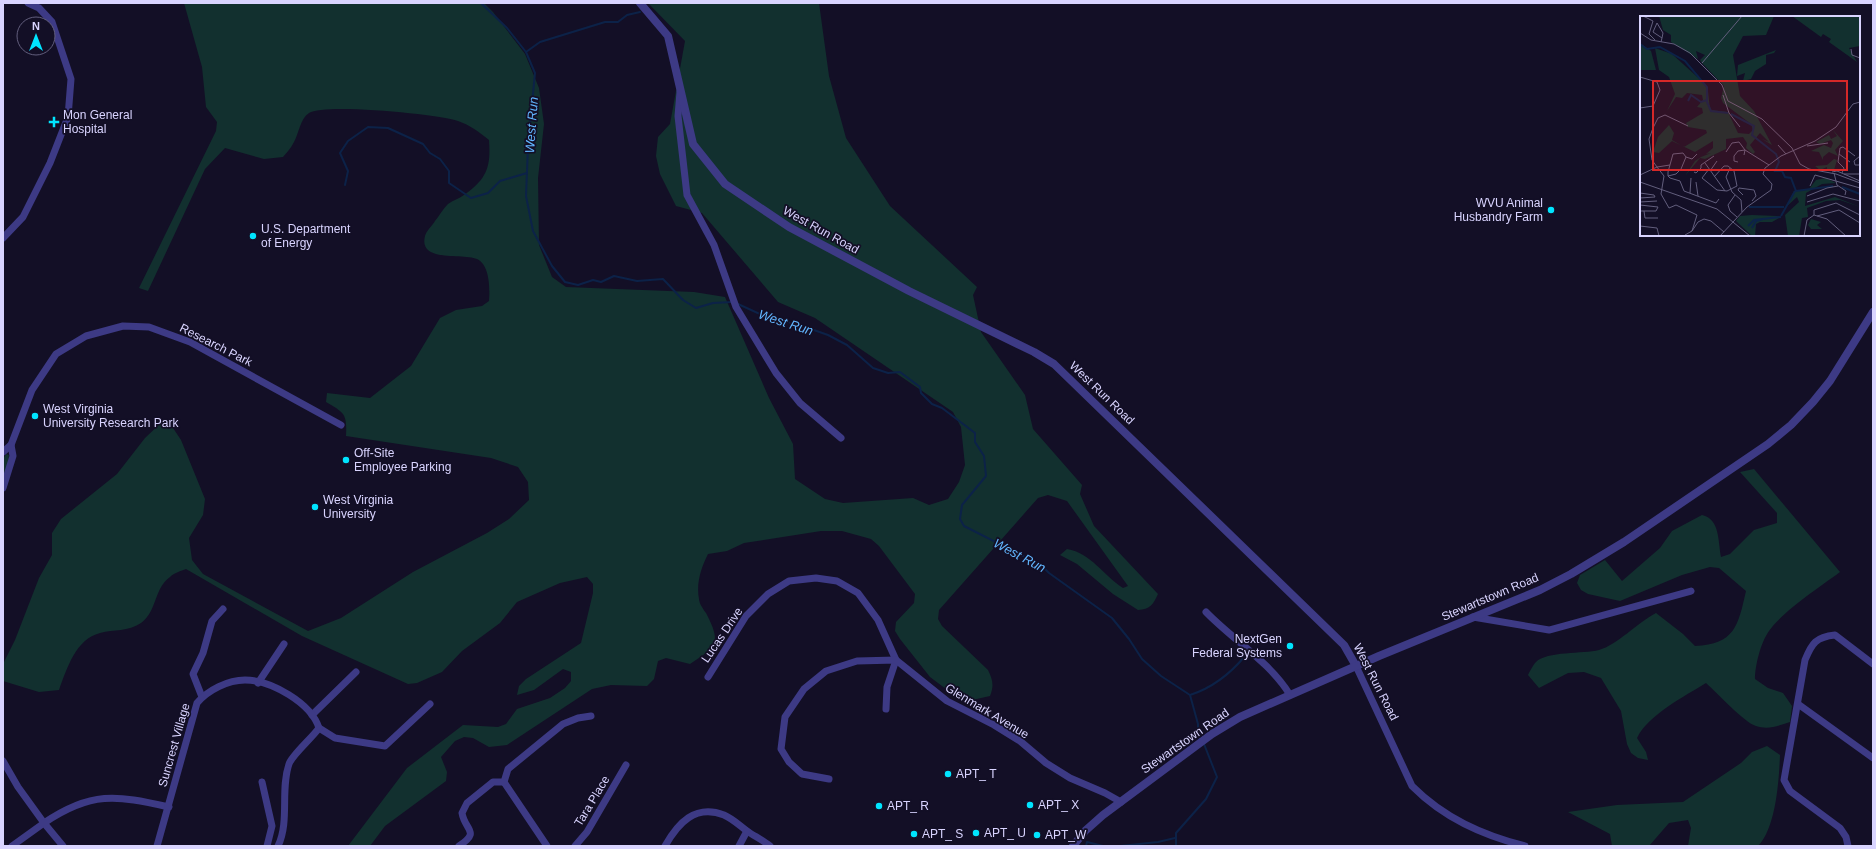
<svg xmlns="http://www.w3.org/2000/svg" width="1876" height="849" viewBox="0 0 1876 849" font-family="Arial,sans-serif">
	<style>
		.green { fill: #12302f }
		.lines { fill: none; stroke-linecap: round; stroke-linejoin: round }
		.stream { stroke: #0c2248; stroke-width: 2 }
		.minor { stroke: #3d3a85; stroke-width: 7 }
		.tertiary { stroke: #3d3a85; stroke-width: 8 }
		.poi-dot { fill: #00e5ff; stroke: #130f26; stroke-width: 1.5 }
		.labels { text-anchor: middle; stroke-width: 3.5; stroke-linejoin: round; paint-order: stroke }
		.poi-label { font-size: 12px; fill: #d9d4ff; stroke: #130f26; text-anchor: start }
		.street-label { font-size: 12px; fill: #d9d4ff; stroke: #130f26 }
		.water-label { font-size: 13px; font-style: italic; fill: #62b6ff; stroke: #130f26 }
		.inset-river { fill: none; stroke: #0c2248; stroke-width: 2 }
		.inset-road { fill: none; stroke: #625e7d; stroke-width: 1 }
		.view { fill: #d62828; fill-opacity: 0.15; stroke: #d62828; stroke-width: 2 }
		.inset-edge { fill: none; stroke: #d9d4ff; stroke-width: 2 }
	</style>
	<rect width="100%" height="100%" fill="#130f26"/>
	<g class="green">
		<path d="M184,3h300l9,9 32,42 14,34 5,36 -6,54 1,67 13,32 14,10 128,5 31,5 44,101 24,46 2,35 30,20 18,4 70,-5 16,7 19,-6 11,-17 6,-17 -4,-38 -8,-15 -138,-94 -37,-16 -76,-89 -26,-7 -16,-32 -4,-18 2,-19 12,-13 15,-83 -37,-38h171l10,73 17,62 44,68 87,81 -4,8 8,37 44,63 8,34 49,56 -2,9 14,32 64,68c-5,11 -8,15 -20,16l-25,-16 -36,-30 -17,-9 7,-6c24,4 36,26 56,39l5,-2 -61,-85 -19,-6 -10,3 -99,112 -1,9 4,7 46,44c5,10 6,16 2,26l-18,4 -26,-11 -16,-12 -30,-38 -5,-8 1,-9 18,-19 1,-9 -36,-48 -8,-7 -29,-8h-21l-77,12 -17,8 -19,3c-7,14 -12,29 -9,45 0,4 4,10 7,14 15,29 12,33 -16,51l-24,-6 -8,3 -4,18 -7,7 -36,-1 -19,4 -85,56 -18,2 -16,-9 -9,-1 -9,4 -14,16 6,15 -1,9 -61,45 -15,20h-22l59,-78 56,-43 35,2 8,-3 11,-15 33,-11 15,-10 6,-7v-9l-8,-3 -29,21 -17,5 2,-9 7,-7 55,-36 12,-50v-9l-6,-7 -27,6 -43,19 -17,21 -38,28 -20,21 -25,11 -9,1 -106,-48 -116,-67c-5,2 -12,4 -16,8 -16,11 -13,35 -29,46 -13,9 -27,6 -41,10 -24,6 -33,35 -41,57l-20,2 -36,-11v-17l12,-24 24,-62 13,-23v-22l9,-14 56,-45 28,-36 18,-17 8,4 10,15 24,59 -2,16 -14,23 3,22 11,14 105,57 33,-13 72,-46 74,-39 22,-14 20,-19 -1,-18 -10,-15 -27,-9 -145,-22c1,-22 -1,-23 -20,-34l1,-9 43,5 41,-32 29,-48 16,-8 26,-4 7,-5c1,-12 1,-36 -12,-42 -13,-6 -59,4 -52,-23 1,-5 7,-10 10,-15 4,-5 8,-12 13,-17 5,-4 11,-5 16,-9 23,-16 27,-28 25,-55 -10,-8 -19,-15 -31,-19 -20,-7 -134,-18 -149,-8 -9,6 -10,20 -15,29 -3,6 -7,10 -11,15l-19,2 -39,-11 -20,21 -57,122 -9,-3 77,-157 1,-9 -11,-15 -4,-40z"/>
		<path d="M6,454l3,1 -1,9 -5,12v-17z"/>
		<path d="M1754,469l86,103c-20,15 -57,39 -71,59 -8,11 -14,34 -14,48l13,9 15,5 9,13 -2,16c-12,4 -22,8 -34,4 -11,-3 -40,-34 -50,-43 -21,13 -58,32 -69,55l9,14 2,8 -10,-2 -7,-5 -4,-9 -6,-33 -20,-33 -17,-6 -16,1 -29,15 -11,-13c2,-4 5,-10 8,-13 11,-11 47,-8 63,-12 18,-5 38,-27 57,-37l27,21 12,12c40,-2 43,-20 51,-55l-27,-23 -9,-1 -28,8 -62,26 -32,-7 -7,-4 -4,-7 3,-8 25,-15 17,21 38,-33 12,-17 30,-16c18,4 16,26 19,42l9,-3 24,-24 23,-7v-10l-37,-41z"/>
		<path d="M1767,746l13,9c-1,25 -4,73 -22,91h-70l3,-18 -3,-8 -19,3 -20,23h-37l-2,-12 -42,-22 49,-7 66,-3 58,-39 11,-11z"/>
	</g>
	<g class="lines">
		<g class="stream">
			<path d="M481,3l26,25 19,24 9,21 -7,73 -2,50 7,35 19,35 13,16 13,3 15,-5 8,2 13,-6 23,5 26,-2 20,21 13,8 17,-5 19,-1"/>
			<path d="M526,52l14,-10 65,-20h13l9,-7 13,-3"/>
			<path d="M345,185l3,-14 -8,-18 8,-12 20,-14 20,1 35,16 7,9 10,6 9,12v12l22,15 17,-5 12,-12 27,-8"/>
			<path d="M738,304l33,15h13l12,8 15,2 17,6 19,10 26,23 15,5 12,-1 20,15 1,6 11,11 10,4 33,25v9l9,14 2,20 -24,29 -2,14 4,7 77,39 8,8 63,45 17,21 13,20 19,17 29,19 8,29v10l2,5"/>
			<path d="M1190,695c22,-7 40,-21 55,-39"/>
			<path d="M1086,846l1,-4 16,4"/>
			<path d="M1120,846l38,-4 17,-4"/>
			<path d="M1176,846v-13l30,-34 11,-22 -13,-33"/>
		</g>
		<g class="minor">
			<path d="M680,92l-2,24 9,79 27,50 22,62 40,66 24,30 41,35"/>
			<path d="M3,238l20,-21 27,-54 18,-46 3,-38 -19,-57 -13,-14 -11,-5"/>
			<path d="M3,452l8,-7 21,-55 24,-36 30,-18 37,-10 26,1 41,15 151,83"/>
			<path d="M3,488l10,-32 -2,-11"/>
			<path d="M1206,612c26,27 65,51 84,83"/>
			<path d="M1473,617l76,13 142,-39"/>
			<path d="M1356,666l56,120c32,32 70,49 113,60"/>
			<path d="M708,677l38,-61 22,-22 21,-13 27,-3 21,3 21,12 20,27 18,40 -9,27 -1,22"/>
			<path d="M258,683l26,-39"/>
			<path d="M202,697l-9,-23 10,-21 9,-32 11,-12"/>
			<path d="M1798,704l75,54"/>
			<path d="M312,715l44,-43"/>
			<path d="M319,728l16,10 50,8 45,-42"/>
			<path d="M3,761l15,26 26,36c47,-32 72,-28 125,-16"/>
			<path d="M829,779l-27,-5 -13,-12 -8,-13 4,-32 19,-28 22,-18 31,-10 39,-1 51,41 47,24 26,16 26,22 24,15 35,15 16,9"/>
			<path d="M262,782l10,44 -5,20"/>
			<path d="M504,782l43,64"/>
			<path d="M12,846l32,-23 19,23"/>
			<path d="M157,846l40,-143c11,-13 31,-23 48,-23 26,0 66,23 74,48 -7,10 -27,27 -30,36 -9,26 1,57 -11,82"/>
			<path d="M459,846c22,-15 6,-15 3,-33l5,-10 26,-21h11l4,-13 55,-45 15,-6 13,-2"/>
			<path d="M575,846l12,-14 39,-67"/>
			<path d="M665,846c13,-23 30,-42 59,-31 9,4 15,10 23,16 7,5 16,9 23,15"/>
			<path d="M739,846l8,-15"/>
			<path d="M1848,846l-2,-9 -6,-9 -50,-37 -6,-11 21,-120c7,-17 11,-23 30,-25l38,29"/>
		</g>
		<g class="tertiary">
			<path d="M640,3l28,33 25,108 32,40 64,43 120,64 125,61 20,12 290,281 12,21"/>
			<path d="M1073,846l12,-15 18,-16 109,-81 28,-17 139,-61 161,-66 31,-16 53,-32 144,-98 23,-19 22,-23 17,-21 43,-69"/>
		</g>
	</g>
	<g class="poi-dot">
		<path d="M52 116h4v4h4v4h-4v4h-4v-4h-4v-4h4z"/>
		<circle cx="1551" cy="210" r="4"/>
		<circle cx="253" cy="236" r="4"/>
		<circle cx="35" cy="416" r="4"/>
		<circle cx="346" cy="460" r="4"/>
		<circle cx="315" cy="507" r="4"/>
		<circle cx="1290" cy="646" r="4"/>
		<circle cx="948" cy="774" r="4"/>
		<circle cx="1030" cy="805" r="4"/>
		<circle cx="879" cy="806" r="4"/>
		<circle cx="976" cy="833" r="4"/>
		<circle cx="914" cy="834" r="4"/>
		<circle cx="1037" cy="835" r="4"/>
	</g>
	<g class="labels">
		<g class="poi-label">
			<text x="63" y="119">Mon General<tspan x="63" dy="14">Hospital</tspan></text>
			<text x="1543" y="207" text-anchor="end">WVU Animal<tspan x="1543" dy="14">Husbandry Farm</tspan></text>
			<text x="261" y="233">U.S. Department<tspan x="261" dy="14">of Energy</tspan></text>
			<text x="43" y="413">West Virginia<tspan x="43" dy="14">University Research Park</tspan></text>
			<text x="354" y="457">Off-Site<tspan x="354" dy="14">Employee Parking</tspan></text>
			<text x="323" y="504">West Virginia<tspan x="323" dy="14">University</tspan></text>
			<text x="1282" y="643" text-anchor="end">NextGen<tspan x="1282" dy="14">Federal Systems</tspan></text>
			<text x="956" y="778">APT_ T</text>
			<text x="1038" y="809">APT_ X</text>
			<text x="887" y="810">APT_ R</text>
			<text x="984" y="837">APT_ U</text>
			<text x="922" y="838">APT_ S</text>
			<text x="1045" y="839">APT_W</text>
		</g>
		<g class="street-label">
			<text transform="translate(821 230) rotate(29)" y="4">West Run Road</text>
			<text transform="translate(216 345) rotate(27)" y="4">Research Park</text>
			<text transform="translate(1102 393) rotate(44)" y="4">West Run Road</text>
			<text transform="translate(1490 597) rotate(-23)" y="4">Stewartstown Road</text>
			<text transform="translate(722 635) rotate(-56)" y="4">Lucas Drive</text>
			<text transform="translate(1376 682) rotate(63)" y="4">West Run Road</text>
			<text transform="translate(987 711) rotate(31)" y="4">Glenmark Avenue</text>
			<text transform="translate(1185 741) rotate(-35)" y="4">Stewartstown Road</text>
			<text transform="translate(174 745) rotate(-74)" y="4">Suncrest Village</text>
			<text transform="translate(592 801) rotate(-59)" y="4">Tara Place</text>
		</g>
		<g class="water-label">
			<text transform="translate(531 125) rotate(-86)" y="5">West Run</text>
			<text transform="translate(786 322) rotate(18)" y="5">West Run</text>
			<text transform="translate(1020 555) rotate(28)" y="5">West Run</text>
		</g>
	</g>
	<g transform="translate(1640 16)">
		<rect width="220" height="220" fill="#130f26"/>
		<path d="M19,0h115l-8,19 -23,1 -10,19 7,41 14,15 18,34 -10,-6 7,3 -9,-9 -10,12 5,7 -2,2 -7,-6 1,-5 -4,-6 -17,2v10l-21,10 -5,-1 -15,18 10,-15 6,-4 10,-4 -5,1 7,-6v-7l-18,11 -23,-11 -13,12 -6,-1 5,-15 11,-12 5,8 -2,7 12,7 23,-14 -1,-3 -18,-3 -2,-4 17,-10 -1,-5 -5,-1 6,-7 -1,-5 -15,-2 -5,5 -6,-1 -9,14 8,-17 -6,-17 -10,-7 -4,-22 17,6 32,29 4,8 2,19 18,2 10,21 11,1 4,-4 -2,-6 -28,-21 -2,-5 3,-12 -22,-23 -2,-3 5,-5 -9,-4 2,8 -27,-17v-7l-8,-5zM152,0h68v30l-11,2 8,14 -28,-20 2,-3 -8,-5 -2,3zM0,27l11,8 5,19h-16zM136,34l-2,3 -8,2v9l-11,7 -4,8 -8,2 2,-8 -8,3 1,-11zM193,114l10,11 -8,9 3,6 -9,-4 -6,5v3l-4,-8 -8,-1 13,-6 7,3 2,-5 -2,-3 -11,4 -4,-2 13,-7 2,4 6,-3zM194,143l3,1 -3,10 -7,1v-4l-7,3 -5,-4 12,-1zM186,162l10,5 -14,1 -16,9 -1,13 30,-9 25,10 -20,-7 -14,1 -19,7 1,9 -6,1 -3,18h-11l-3,-21 14,-13 -2,-5 -11,10 8,-16 15,-2 7,-9zM112,199l25,1 4,1 -9,5h-12l-4,2 -1,12h-3l-16,-15 4,-5zM171,203l10,3 -4,3 5,4h-11l-3,-4z" fill="#12302f"/>
		<path class="inset-river" d="M0,28l7,5 13,-2 25,14 22,26v15l4,9 17,2M48,85l3,-6 10,7 6,-2M91,98l23,12 -2,9 24,19 3,8 -4,9h7l3,6 6,1 5,13 37,-5M202,171l18,7M109,191h35M141,200l14,-25M108,210l6,-6 27,-3M112,212l4,-7 7,-2"/>
		<path class="inset-road" d="M3,0l10,5 -4,13 6,6M0,17l11,7 23,4 16,9 32,32 6,16 34,18 30,29 8,16 9,5 27,5 24,9M21,26l1,-4 1,-5 -6,-10 -4,9 9,6M211,33l1,6 8,3M62,47l40,-47M0,61l17,5 3,8 -7,16 -13,2M83,79l6,18 11,14M138,129l8,9M167,130l21,-3M86,136l6,-9 7,-1 6,8 -1,5M199,138l11,8M220,140l-6,5 1,4h5M46,141l6,2 5,-5M98,146l-4,-1v-5l4,-5 7,-1 24,15M65,147l20,28M30,149l-13,2 -5,-7 -3,-21 4,-11 5,-10 7,-3 23,11M90,152l-4,9 6,15 9,8 1,12M69,153l-7,9 15,12 10,1 10,-5 -3,-15 -6,-5h-4l-10,11M70,155l7,-10M54,156l2,1 5,-5v-3l13,-9M192,156l5,-1 23,10M194,157l3,12 9,6 -1,4M202,157l2,-5 -6,-6 2,-14 3,-1 12,9M204,158h16M0,159l17,-8 7,9 -3,18 8,14 7,-3 21,10 -5,16 -7,4M28,160l8,-2 5,-5 5,-12 -3,-4 -10,1 -5,18v4l2,2 10,3 4,10 32,12 3,-4M0,166l77,27 33,27M56,166l2,14M170,170l5,-11 45,13M0,177l14,2 1,2 -15,1M50,177l1,-15M95,179l-7,10 2,6 7,6M103,179l-5,-5 1,-2 15,2 2,6 -4,5M167,180l20,-8 11,-2M0,186l17,-1M167,186l26,-8 27,7M0,189l18,2 -2,4h-16M4,195l1,7h13M177,200l22,-6 21,13M0,210l17,2 2,8M52,215l6,-9 6,-3 7,2 13,11M80,220l27,-29 24,-17 1,-6 -9,-10 2,-6 16,-12 34,-15 21,-14 17,-23 7,-2M164,220l3,-16 7,-5M206,220l-19,-17 -13,-4v-5l22,-7 24,12"/>
		<path class="view" d="M13,65h194v89h-194z"/>
		<rect width="220" height="220" class="inset-edge"/>
	</g>
	<rect width="1876" height="849" fill="none" stroke="#d9d4ff" stroke-width="8"/>
	<g transform="translate(36 36)"><circle r="19" fill="#130f26" stroke="#625e7d"/>
	<path d="M0-3L7 15L0 10L-7 15Z" fill="#00e5ff"/>
	<text y="-6" font-size="11" font-weight="bold" text-anchor="middle" fill="#d9d4ff">N</text>
	</g>
</svg>
